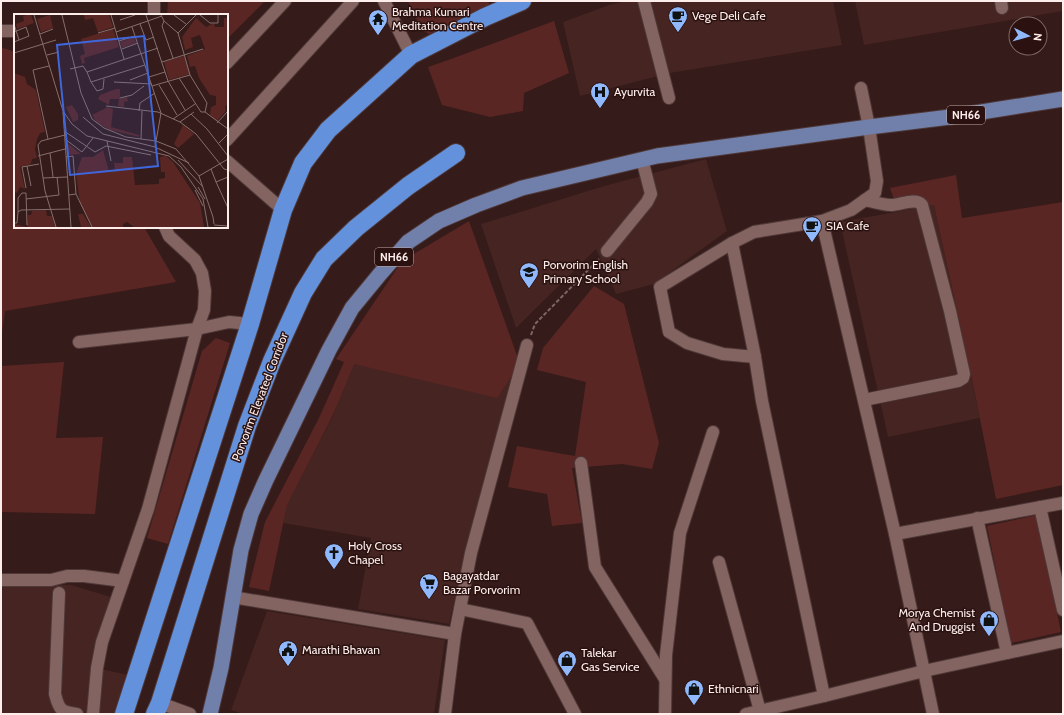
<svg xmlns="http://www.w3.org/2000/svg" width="1064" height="715" viewBox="0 0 1064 715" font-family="Cabin,sans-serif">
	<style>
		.built { fill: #452422 }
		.green { fill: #5a2624 }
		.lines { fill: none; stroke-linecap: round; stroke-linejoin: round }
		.minor-casing { stroke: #4e3838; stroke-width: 14 }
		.major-casing { stroke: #4e3838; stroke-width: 17 }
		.highway-casing { stroke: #4e3838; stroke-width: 20 }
		.path { stroke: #7d6765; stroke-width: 2; stroke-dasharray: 4 2; stroke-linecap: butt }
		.minor { stroke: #846461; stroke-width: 12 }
		.major { stroke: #717fab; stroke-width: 15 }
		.highway { stroke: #6491dc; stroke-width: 18 }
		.labels { text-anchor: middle; stroke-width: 3; stroke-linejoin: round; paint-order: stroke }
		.shield { fill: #2b1210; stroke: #beacaa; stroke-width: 1 }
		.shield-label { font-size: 11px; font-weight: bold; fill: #fdeeec }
		.poi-label { font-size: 12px; fill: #fdeeec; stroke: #2b1210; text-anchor: start }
		.street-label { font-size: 12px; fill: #fdeeec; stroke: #2b1210 }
		.inset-road { fill: none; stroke: #856f6d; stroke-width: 1 }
		.view { fill: #3f66db; fill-opacity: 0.15; stroke: #3f66db; stroke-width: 2 }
		.inset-edge { fill: none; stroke: #fdeeec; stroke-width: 2 }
	</style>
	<rect width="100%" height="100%" fill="#351b19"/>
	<g class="built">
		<path d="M627,1h206l9,44 -172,28 -90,23 -17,-74 46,-17z"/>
		<path d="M855,1h208v10l-199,34z"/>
		<path d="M706,159l21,72 -73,53 -38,10 -20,-45 -80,79 -35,-104 123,-38z"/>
		<path d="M934,205l46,213 -92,19 -48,-215z"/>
		<path d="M356,348l158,31 -49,175 -16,70 -91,-15 13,-71 -88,-15 4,-19 46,-88z"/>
		<path d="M1,584l70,1 40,12 -19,70 41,9 -16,38h-116z"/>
		<path d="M267,611l178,29 -11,74h-191l-12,-4z"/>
	</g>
	<g class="green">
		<path d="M168,1h97l-38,38v-24h-60z"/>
		<path d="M408,1h80l2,6 -61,27 -7,-4z"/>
		<path d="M554,21l15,52 -45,20 -1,18 -33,6 -48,-12 -14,-38 23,-8z"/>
		<path d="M1,48l6,1 8,3v175h129l32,55 -171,29 -4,28z"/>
		<path d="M956,175l6,43 101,-16v283l-67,14 -22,-110 -40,-184 -36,6 -8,-23z"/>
		<path d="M469,221l51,143 -23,34 -143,-34 -21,51 -46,90 -18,86 -20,-4 16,-65 54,-104 25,-56 -8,-3 66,-98z"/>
		<path d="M594,286l30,18 35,139 -7,26 -30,-5 -50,4 10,55 -30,3 -5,-32 -39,-7 9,-41 58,10 11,-74 -49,-12 6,-22z"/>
		<path d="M216,338l14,5 -62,201 -21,-6 55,-187z"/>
		<path d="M64,362l-8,76 47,-1 -8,77 -94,-2v-146z"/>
		<path d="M1037,515l24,117 -50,11 -24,-117z"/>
	</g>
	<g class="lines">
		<g class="minor-casing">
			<g id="minor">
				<path d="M384,1l27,54"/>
				<path d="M644,1l25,97"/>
				<path d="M1001,1l1,7"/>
				<path d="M154,15v-14"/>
				<path d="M1,31h14"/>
				<path d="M227,63l58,-62"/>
				<path d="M861,88l8,39 8,54 -2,12 -24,17 -29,11 73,313 38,180"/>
				<path d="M227,140l126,-139"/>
				<path d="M227,161l56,49"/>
				<path d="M822,221l-68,11 -22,11 23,114 7,44 62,295"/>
				<path d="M732,243l-72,44 9,45 18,11 36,11 32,3"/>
				<path d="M607,251l40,-49 4,-8 -9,-35"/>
				<path d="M79,342l118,-13 32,-7 21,2"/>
				<path d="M864,400l94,-19 5,-3 1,-4 -14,-63 -28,-106c-6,-8 -22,0 -31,0 -8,0 -18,-3 -26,-5"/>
				<path d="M581,463l14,104 70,112"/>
				<path d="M1040,507l23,103"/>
				<path d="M977,518l30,135"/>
				<path d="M895,534l168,-31"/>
				<path d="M719,562l41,149"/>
				<path d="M1,580h50l16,-4h17l39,5"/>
				<path d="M59,593l-4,101c4,16 6,18 22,20"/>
				<path d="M232,597l223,37"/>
				<path d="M460,609l67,14 48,91"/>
				<path d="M160,703l30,11"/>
				<path d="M93,714l4,-46 5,-26 46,-133 49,-180 7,-19 1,-19 -3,-18 -7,-13 -26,-24 -4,-9"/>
				<path d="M445,714l10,-80 16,-81 56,-208"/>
				<path d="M665,714l1,-59 14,-122 33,-101"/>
				<path d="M746,714l78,-18 100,-25 139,-30"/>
			</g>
		</g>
		<g class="major-casing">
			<path id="major" d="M210,714l11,-46 20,-118 10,-36 15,-34 63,-130 23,-42 28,-34 28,-32 31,-21 37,-16 46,-17 135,-32 212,-29 81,-10 113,-18"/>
		</g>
		<g class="highway-casing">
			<g id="highway">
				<path d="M124,714l126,-390 33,-114 20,-47 25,-33 83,-75 74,-38 37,-16"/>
				<path d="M155,714l5,-11 87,-277 25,-65 31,-68 21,-34 32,-31 52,-42 48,-33"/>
			</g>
		</g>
		<path class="path" d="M531,335l4,-11 64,-65"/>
		<use href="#minor" class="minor"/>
		<use href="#major" class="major"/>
		<use href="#highway" class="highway"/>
	</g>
	<defs>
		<g id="cafe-pin" transform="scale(1)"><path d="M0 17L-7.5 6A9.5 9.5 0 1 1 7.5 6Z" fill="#8fb8fd" stroke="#2b1210"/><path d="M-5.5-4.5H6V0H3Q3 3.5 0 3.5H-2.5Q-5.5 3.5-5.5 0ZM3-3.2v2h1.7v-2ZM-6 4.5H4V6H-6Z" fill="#111"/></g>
		<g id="temple-pin" transform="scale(1)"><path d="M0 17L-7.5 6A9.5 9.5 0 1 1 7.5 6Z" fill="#8fb8fd" stroke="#2b1210"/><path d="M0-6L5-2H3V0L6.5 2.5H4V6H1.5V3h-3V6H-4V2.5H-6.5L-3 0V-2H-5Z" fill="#111"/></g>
		<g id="hospital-pin" transform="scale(1)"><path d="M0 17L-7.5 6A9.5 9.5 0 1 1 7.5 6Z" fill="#8fb8fd" stroke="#2b1210"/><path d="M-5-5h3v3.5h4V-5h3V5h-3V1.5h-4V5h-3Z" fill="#111"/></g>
		<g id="school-pin" transform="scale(1)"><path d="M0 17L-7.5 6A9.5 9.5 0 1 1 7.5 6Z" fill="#8fb8fd" stroke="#2b1210"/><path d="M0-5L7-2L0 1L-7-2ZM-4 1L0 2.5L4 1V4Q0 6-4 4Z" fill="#111"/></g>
		<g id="church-pin" transform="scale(1)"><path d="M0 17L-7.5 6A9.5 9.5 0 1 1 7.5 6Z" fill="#8fb8fd" stroke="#2b1210"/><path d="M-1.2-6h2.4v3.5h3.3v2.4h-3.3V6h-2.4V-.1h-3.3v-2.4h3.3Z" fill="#111"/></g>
		<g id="supermarket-pin" transform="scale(1)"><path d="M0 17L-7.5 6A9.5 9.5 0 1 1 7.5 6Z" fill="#8fb8fd" stroke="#2b1210"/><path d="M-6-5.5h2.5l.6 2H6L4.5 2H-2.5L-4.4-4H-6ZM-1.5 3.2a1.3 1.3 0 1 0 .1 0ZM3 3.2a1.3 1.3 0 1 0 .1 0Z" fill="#111"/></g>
		<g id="shop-pin" transform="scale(1)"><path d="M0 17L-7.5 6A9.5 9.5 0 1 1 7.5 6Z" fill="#8fb8fd" stroke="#2b1210"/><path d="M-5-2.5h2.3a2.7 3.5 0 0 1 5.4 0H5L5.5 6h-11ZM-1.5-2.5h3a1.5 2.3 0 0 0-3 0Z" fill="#111"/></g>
		<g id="civic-pin" transform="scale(1)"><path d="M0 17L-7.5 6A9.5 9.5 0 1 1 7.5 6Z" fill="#8fb8fd" stroke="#2b1210"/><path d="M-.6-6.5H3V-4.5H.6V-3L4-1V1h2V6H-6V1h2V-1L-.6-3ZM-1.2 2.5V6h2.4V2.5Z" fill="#111"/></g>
	</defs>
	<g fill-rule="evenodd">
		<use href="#cafe-pin" x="678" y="16"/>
		<use href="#temple-pin" x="378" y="19"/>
		<use href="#hospital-pin" x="600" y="92"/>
		<use href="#cafe-pin" x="812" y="226"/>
		<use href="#school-pin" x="529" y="272"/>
		<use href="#church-pin" x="334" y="553"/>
		<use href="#supermarket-pin" x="429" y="583"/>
		<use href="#shop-pin" x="989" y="620"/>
		<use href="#civic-pin" x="288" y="650"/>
		<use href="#shop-pin" x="567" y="660"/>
		<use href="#shop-pin" x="694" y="689"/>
	</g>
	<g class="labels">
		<g class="shield">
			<rect x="947" y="106" width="38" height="18" rx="3"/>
			<rect x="375" y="248" width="38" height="18" rx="3"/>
		</g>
		<g class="shield-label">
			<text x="966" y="119">NH66</text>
			<text x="394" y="261">NH66</text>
		</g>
		<g class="poi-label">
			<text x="392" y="16">Brahma Kumari<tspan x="392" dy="14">Meditation Centre</tspan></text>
			<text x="692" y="20">Vege Deli Cafe</text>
			<text x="614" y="96">Ayurvita</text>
			<text x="826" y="230">SIA Cafe</text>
			<text x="543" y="269">Porvorim English<tspan x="543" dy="14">Primary School</tspan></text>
			<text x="348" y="550">Holy Cross<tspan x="348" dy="14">Chapel</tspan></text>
			<text x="443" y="580">Bagayatdar<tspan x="443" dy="14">Bazar Porvorim</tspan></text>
			<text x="975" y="617" text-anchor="end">Morya Chemist<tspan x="975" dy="14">And Druggist</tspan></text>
			<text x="302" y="654">Marathi Bhavan</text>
			<text x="581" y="657">Talekar<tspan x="581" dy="14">Gas Service</tspan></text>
			<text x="708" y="693">Ethnicnari</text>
		</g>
		<g class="street-label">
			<text transform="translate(260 397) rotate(-69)" y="4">Porvorim Elevated Corridor</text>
		</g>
	</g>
	<g transform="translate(14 14)">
		<rect width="214" height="214" fill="#351b19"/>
		<path d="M13,1h4l3,8 -17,6 -1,-5 8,-3 -1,-5zM36,1l3,13 -12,4 -4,-13zM70,1h25l4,12 -15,5 -5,-14 -8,2zM182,4l10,9 8,-4 1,4h9v-9h4v85l-3,4 1,4 -9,10 -7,-6 1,-8 5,-2v-9l-6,-1 -11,-17 -4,-12 -5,1 -3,-11 18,-7 -5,-14 -9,3 2,9 -8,3 -3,-13zM99,15l6,18 -35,11 1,5 -3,1 -2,-8 5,-2 -4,-15zM120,23l2,6 -14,5 -2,-6zM170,42l6,18 -21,6 -5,-18zM0,59l11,4 2,7 9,6 9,42 -5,1 -3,6 -2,10 2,9 -5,1 -1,5 -11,3 5,22 -5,-2 -3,6 -3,-1zM102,75h4v10l7,-2 1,4 -4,1v5l-6,-1 1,-7h-9l-1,6 -11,-6 2,-4zM58,91l6,9v6l-5,2 -7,-15zM94,93l5,2 -2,18 28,8v2l-29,-7 -13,-7 -5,-8zM169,111l11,9 -16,14 -4,-4zM52,128l15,12 -14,1zM89,136l6,21h6l-1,-8h9v-6h9l3,28 24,-1v-5l6,-1v-6h-4l-1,-15 6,-1 7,6 27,41 4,24h-70l-7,-5 -4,2v3h-31l-12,-24 -4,-29 6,-17h11zM32,196l1,6h5l3,11h-41v-3l13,3 1,-12h3l1,-4zM64,200h5l8,13h-10z" fill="#5a2624"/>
		<path class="inset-road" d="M20,1l29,96 9,13 15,12 82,20 12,11 22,32 5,28M48,1l19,78 11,26 12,9 22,9 30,4 20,8 23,27 14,41 1,7M97,1l13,44M132,1l22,66 17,29M147,1l3,6 14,12 12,42 17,28 -2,9 23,17M160,1l12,9M186,1l10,8h8v-8M106,6l15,-5M150,7l-2,5 11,32M0,10l5,16M126,10l6,16 8,-3M118,13l29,86 -6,34M0,18l12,-5 3,9 -15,6M102,18l46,-16M84,19l17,-5M164,19l18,-18M26,20l13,-5M105,27l16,-5M108,35l16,-6M0,39l42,-13M33,41l12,-3M148,48l41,-13M56,55l13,-3 4,6 71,-24M73,58l4,10 54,-17M135,63l16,-5M165,64l22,34h4M116,66l18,-7M77,68l6,9 6,-2 1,-10M100,68l38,2M145,71l18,30M138,72l38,-11M106,84l12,-3 12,-9M92,92l52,6 22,10 16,12 28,35 4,1M125,97l1,-8 15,-10M49,98l8,115M177,100l16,15 21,27M69,103l20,17 52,13 34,16M159,105l22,-15M166,108l14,-10M203,109l11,-12M50,117l31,21 11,-6 45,9M34,125l-15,-69 16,-4M51,125l17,13 11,-14M127,125l1,-28M93,127l4,20M205,129l9,-9M36,139l3,24M24,142l27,-7M52,143l7,-1 3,38M164,146l25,27M13,152l4,20M197,155l5,13 12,-5M185,162l29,-17M29,164l24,-1M202,168l12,26M184,173l7,12M12,174l-4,-21 17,-3M181,176l8,16M55,181l7,-1 16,33M12,185l33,-4 -2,-18M4,198v-14l4,-5h4l1,32M0,209h3l1,-11 3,-2 49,-1M200,211l14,1M42,213l-11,-36 -7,-46 3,-4 24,-6"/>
		<path class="view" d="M130,22l14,130 -88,9 -13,-130z"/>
		<rect width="214" height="214" class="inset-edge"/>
	</g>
	<rect width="1064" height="715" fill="none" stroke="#fdeeec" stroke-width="4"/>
	<g transform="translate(1028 36) rotate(96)"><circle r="19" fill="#2b1210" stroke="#7f6a68"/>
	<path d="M0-3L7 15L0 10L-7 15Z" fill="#8fb8fd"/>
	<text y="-6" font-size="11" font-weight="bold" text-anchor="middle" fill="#fdeeec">N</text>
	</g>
</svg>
